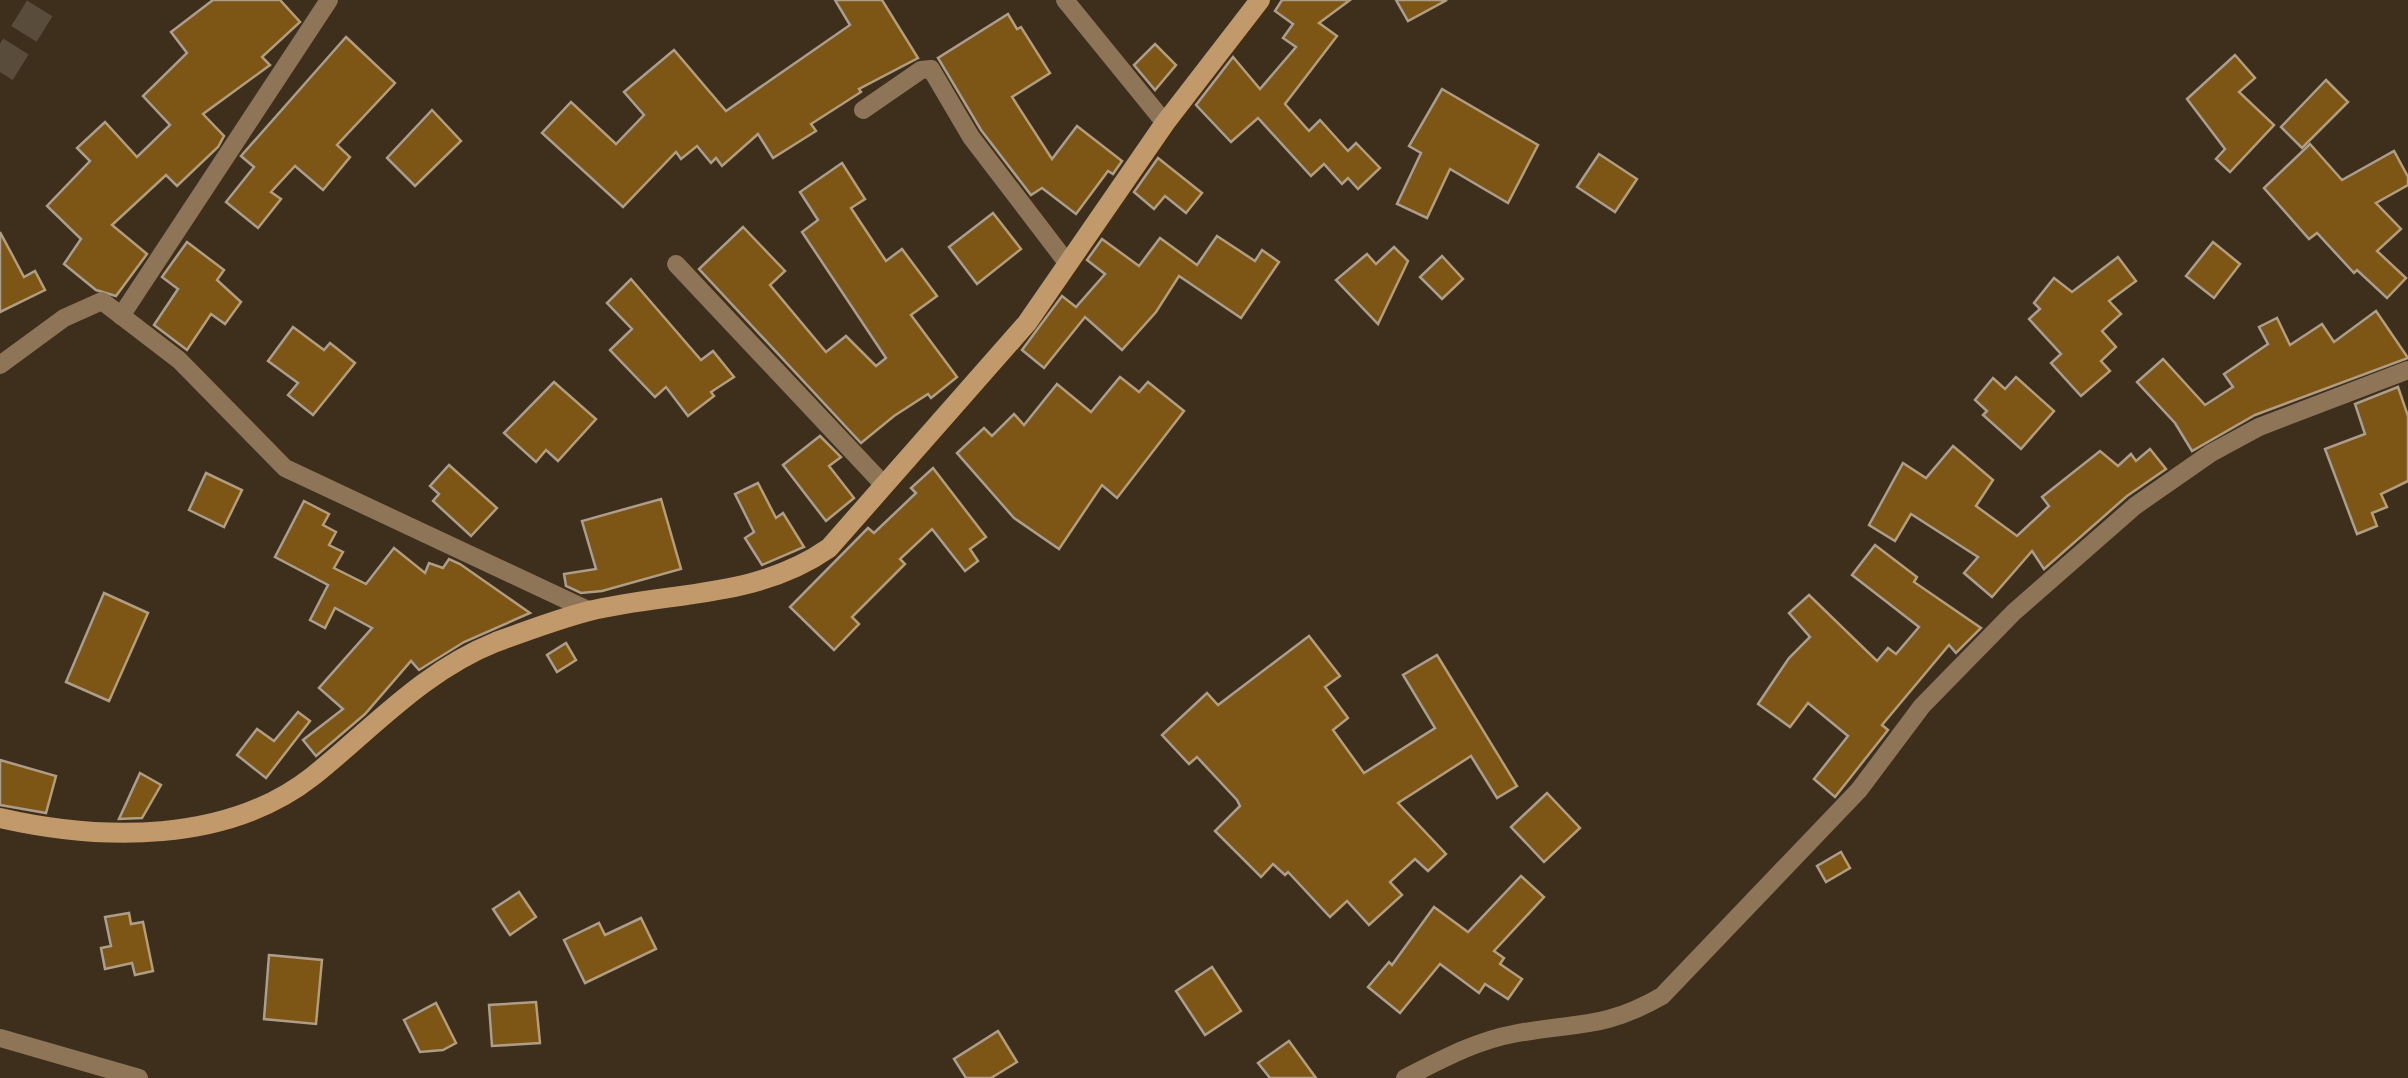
<svg xmlns="http://www.w3.org/2000/svg" width="2408" height="1078" viewBox="0 0 2408 1078" font-family="Poppins,sans-serif">
	<style>
		.building { fill: #7d5515; stroke: #ae9d87; stroke-width: 2.5 }
		.lines { fill: none; stroke-linecap: round; stroke-linejoin: round }
		.highway-tunnel { stroke: #594c3a; stroke-width: 30; stroke-dasharray: 30 15; stroke-linecap: butt }
		.street { stroke: #8e7558; stroke-width: 18 }
		.secondary { stroke: #c2996b; stroke-width: 20 }
	</style>
	<rect width="100%" height="100%" fill="#3d2f1c"/>
	<g class="building">
		<path d="M213,0h67l20,22 -38,35 8,8 -67,49 21,22 -6,11 -41,39 -11,-11 -54,50 35,29 -31,42 -20,-6 -32,-26 17,-25 -34,-33 43,-45 -13,-13 28,-26 32,35 33,-32 -27,-29 44,-43 -16,-21z"/>
		<path d="M835,0h47l36,58 -59,31 2,3 -50,32 5,7 -43,27 -15,-24 -36,32 -6,-8 -5,5 -14,-17 -16,13 -5,-7 -53,55 -81,-74 29,-31 45,42 28,-29 -20,-23 50,-42 52,61 124,-86z"/>
		<path d="M1282,0h68l-31,23 18,13 -52,68 24,27 11,-11 28,31 8,-8 24,25 -22,21 -10,-11 -6,6 -18,-20 -13,12 -53,-58 -27,24 -35,-37 37,-48 27,32 36,-42 -13,-9 10,-14 -18,-13z"/>
		<path d="M1396,0h51l-39,21z"/>
		<path d="M1008,14l9,15 4,-2 29,46 -38,24 40,62 25,-33 45,35 -9,13 -5,-3 -32,43 -34,-26 -11,7 -50,-65 -43,-72z"/>
		<path d="M346,37l49,46 -58,62 13,12 -27,33 -28,-24 -24,26 10,7 -23,29 -32,-26 28,-35 -13,-11z"/>
		<path d="M1155,44l21,21 -21,25 -21,-25z"/>
		<path d="M2235,55l20,23 -16,14 35,33 -44,47 -14,-13 9,-10 -38,-50z"/>
		<path d="M2326,80l22,22 -46,46 -21,-21z"/>
		<path d="M1442,89l96,56 -30,58 -58,-34 -23,49 -30,-14 24,-51 -12,-7z"/>
		<path d="M432,110l29,31 -46,45 -28,-28z"/>
		<path d="M2310,144l32,36 52,-29 14,26v8l-32,18 25,26 -24,22 29,27 -19,20 -30,-28 -3,3 -37,-40 -8,6 -45,-51z"/>
		<path d="M1599,154l38,25 -22,33 -38,-25z"/>
		<path d="M1158,158l44,35 -16,20 -21,-17 -11,13 -20,-17z"/>
		<path d="M842,163l23,36 -14,9 35,53 16,-12 35,47 -26,19 46,62 -26,21 -3,-4 -34,22 -33,27 -162,-174 44,-42 42,44 -15,14 56,67 20,-16 30,30 10,-8 -84,-126 16,-12 -18,-28z"/>
		<path d="M993,213l28,36 -44,35 -28,-37z"/>
		<path d="M0,232l24,45 11,-6 10,19 -45,22z"/>
		<path d="M1217,236l38,25 7,-11 17,12 -38,56 -62,-42 -23,36 -34,38 -37,-33 -41,51 -22,-18 40,-54 14,11 29,-33 -18,-14 15,-21 37,27 21,-28 37,27z"/>
		<path d="M187,242l37,28 -7,10 24,22 -16,22 -14,-10 -24,36 -33,-25 24,-36 -16,-12z"/>
		<path d="M2213,242l27,22 -26,34 -28,-22z"/>
		<path d="M1394,247l14,14 -30,63 -42,-44 31,-26 9,10z"/>
		<path d="M1442,256l21,23 -21,20 -22,-22z"/>
		<path d="M2118,257l18,24 -27,20 12,13 -19,17 14,16 -15,14 9,10 -29,25 -30,-33 10,-9 -32,-35 11,-10 -6,-6 20,-25 18,14z"/>
		<path d="M631,279l70,81 12,-9 21,26 -23,15 3,4 -26,20 -22,-29 -11,10 -45,-47 22,-21 -25,-26z"/>
		<path d="M2376,311l32,47 -153,57 -63,36 -17,-28 -38,-41 26,-23 42,46 28,-18 -9,-13 44,-30 -9,-17 18,-9 13,27 32,-21 12,18z"/>
		<path d="M293,327l31,23 6,-7 25,20 -42,52 -25,-20 10,-12 -30,-22z"/>
		<path d="M1120,377l19,15 9,-10 36,29 -67,87 -15,-13 -43,64 -45,-31 -57,-65 27,-25 8,8 22,-22 10,11 33,-41 34,28z"/>
		<path d="M2016,377l38,34 -33,38 -38,-34 4,-4 -12,-11 18,-22 12,11z"/>
		<path d="M554,382l42,37 -38,42 -12,-11 -10,12 -32,-29z"/>
		<path d="M2398,387l10,29v65l-27,13 6,13 -15,6 5,13 -20,8 -32,-85 40,-15 -10,-30z"/>
		<path d="M820,436l21,21 -12,9 25,32 -28,23 -43,-56z"/>
		<path d="M1953,446l40,34 -17,26 41,30 32,-30 -7,-9 58,-46 18,15 13,-12 5,7 14,-12 16,20 -39,27 -83,73 -12,-18 -40,46 -28,-24 14,-16 -67,-43 -16,27 -26,-16 34,-62 23,15z"/>
		<path d="M449,465l48,43 -26,28 -38,-35 6,-7 -9,-8z"/>
		<path d="M933,468l53,69 -16,12 8,12 -13,10 -33,-42 -32,30 5,5 -53,53 7,7 -25,26 -44,-43 78,-79 6,5 42,-40 -5,-5z"/>
		<path d="M206,473l36,17 -18,37 -35,-17z"/>
		<path d="M758,483l18,35 7,-5 21,34 -42,18 -17,-27 9,-6 -19,-38z"/>
		<path d="M661,499l20,70 -79,22 -21,2 -15,-7 -2,-12 32,-5 -14,-48z"/>
		<path d="M304,501l25,13 -6,11 13,7 -7,13 14,7 -9,16 32,16 28,-36 31,25 4,-10 14,5 6,-9 11,5 70,49 -66,29 -45,28 -8,-9 -46,53 -49,42 -13,-16 40,-31 -24,-21 53,-60 -37,-20 -10,20 -15,-8 18,-35 -53,-28z"/>
		<path d="M1875,545l42,32 -3,5 67,46 -25,25 -7,-8 -67,80 6,5 -53,67 -21,-18 34,-43 -40,-33 -18,24 -32,-23 31,-46 21,-21 -21,-24 20,-18 68,66 11,-13 8,6 23,-27 -67,-52z"/>
		<path d="M104,593l44,20 -39,88 -43,-19z"/>
		<path d="M1309,636l31,40 -15,11 23,31 -15,12 31,43 71,-45 -32,-53 34,-20 80,131 -20,12 -26,-42 -73,47 48,51 -18,17 -13,-12 -25,23 12,13 -33,30 -22,-24 -17,16 -42,-45 -3,3 -12,-11 -12,13 -46,-46 25,-25 -3,-6 -40,-43 -8,7 -27,-29 45,-42 11,12z"/>
		<path d="M566,643l10,17 -19,12 -10,-17z"/>
		<path d="M298,712l12,9 -44,57 -29,-23 20,-26 17,12z"/>
		<path d="M0,760l56,16 -10,37 -46,-8z"/>
		<path d="M140,773l21,12 -19,33 -23,1z"/>
		<path d="M1547,793l33,35 -36,34 -33,-35z"/>
		<path d="M1841,852l9,16 -24,14 -9,-16z"/>
		<path d="M1521,876l23,21 -50,54 10,7 -4,6 22,15 -14,20 -23,-15 -6,9 -39,-29 -40,49 -32,-26 21,-25 3,3 42,-58 34,25z"/>
		<path d="M519,892l17,25 -26,18 -17,-26z"/>
		<path d="M129,913l2,11 12,-2 10,49 -18,4 -3,-12 -27,6 -4,-21 10,-2 -6,-29z"/>
		<path d="M641,918l15,31 -71,34 -21,-43 35,-17 6,12z"/>
		<path d="M269,955l53,5 -6,64 -52,-5z"/>
		<path d="M1212,967l29,44 -36,24 -29,-44z"/>
		<path d="M536,1002l4,41 -48,3 -3,-41z"/>
		<path d="M436,1003l20,40 -13,7 -23,2 -16,-32z"/>
		<path d="M998,1031l19,31 -26,16h-25l-12,-19z"/>
		<path d="M1289,1041l27,37h-46l-12,-15z"/>
	</g>
	<g class="lines">
		<path class="highway-tunnel" d="M0,72l45,-72"/>
		<g class="street">
			<path d="M1065,0l100,123"/>
			<path d="M863,110l58,-40 10,-1 40,68 97,127"/>
			<path d="M676,264l207,220"/>
			<path d="M121,316l208,-316"/>
			<path d="M0,365l64,-47 38,-17 77,59 106,108 305,143"/>
			<path d="M0,1038l139,40"/>
			<path d="M1405,1078c34,-17 70,-37 108,-44 61,-12 90,-4 149,-38l197,-206 63,-84 92,-94 121,-106 76,-53 48,-26 149,-57"/>
		</g>
		<path class="secondary" d="M0,818c101,23 227,26 313,-42 59,-47 110,-105 183,-134 30,-11 62,-23 93,-31 83,-20 167,-12 240,-63l198,-225 138,-200 95,-123"/>
	</g>
</svg>
